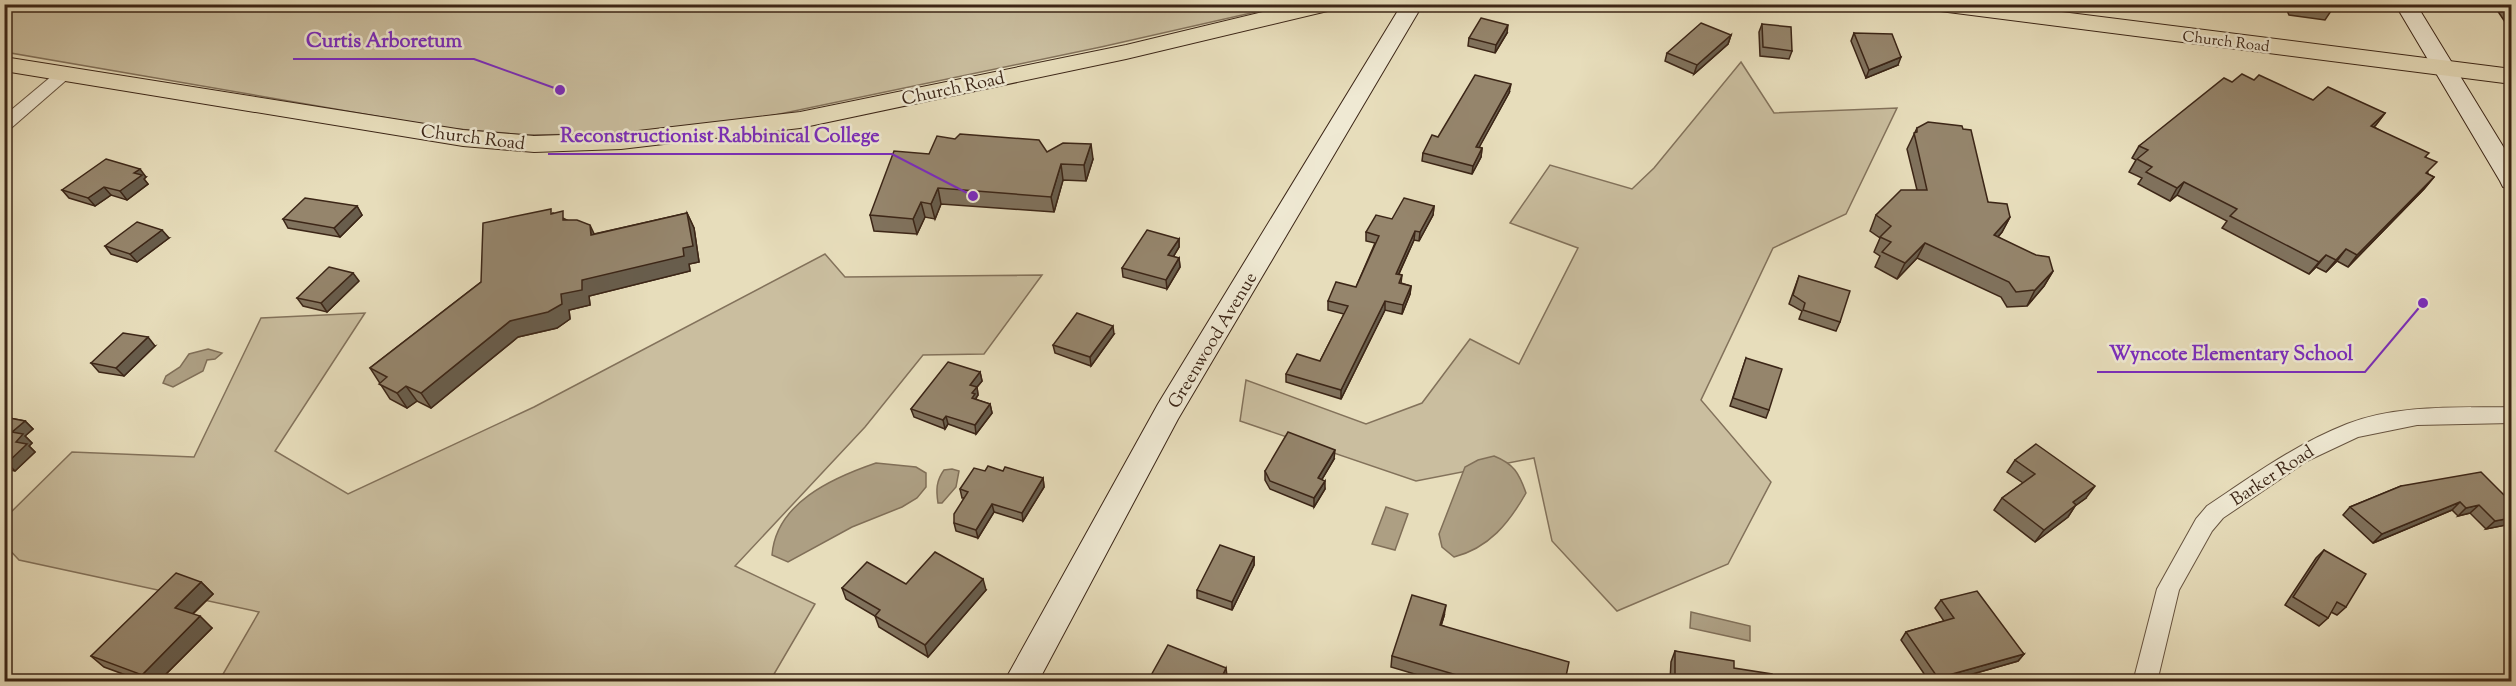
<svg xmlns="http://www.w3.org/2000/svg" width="2516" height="686" viewBox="0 0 2516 686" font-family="'Sorts Mill Goudy',serif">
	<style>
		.green { fill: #cabe9f; stroke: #83725b; stroke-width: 1.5 }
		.water { fill: #ad9f83; stroke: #806f58; stroke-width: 1.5 }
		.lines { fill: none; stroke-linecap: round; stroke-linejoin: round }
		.street-casing { stroke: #675440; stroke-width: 2 }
		.secondary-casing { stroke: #3c2617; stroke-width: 2 }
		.primary-casing { stroke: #3c2617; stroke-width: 2 }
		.street { fill: #efe9d3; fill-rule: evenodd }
		.secondary { fill: #efe9d3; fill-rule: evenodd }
		.primary { fill: #e7ddbb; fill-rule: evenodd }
		.wall { fill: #80725d; stroke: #3c2617; stroke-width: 1.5 }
		.shaded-wall { fill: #685d4c; stroke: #3c2617; stroke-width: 1.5 }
		.building { fill: #95856c; stroke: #3c2617; stroke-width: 1.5 }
		.labels { text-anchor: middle; stroke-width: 5; stroke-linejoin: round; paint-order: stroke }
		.far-street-label { font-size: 15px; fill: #3c2617; stroke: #efe9d3 }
		.street-label { font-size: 18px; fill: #3c2617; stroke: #efe9d3 }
		.leader { fill: none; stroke: #7b2cbf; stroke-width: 2 }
		.callout-dot { fill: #7b2cbf; stroke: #efe9d3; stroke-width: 2 }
		.callout-label { font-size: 20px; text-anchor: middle; font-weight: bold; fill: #7b2cbf; stroke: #efe9d3; stroke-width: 5; stroke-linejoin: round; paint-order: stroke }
	</style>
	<rect width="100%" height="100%" fill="#e7ddbb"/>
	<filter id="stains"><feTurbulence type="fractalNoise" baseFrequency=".00333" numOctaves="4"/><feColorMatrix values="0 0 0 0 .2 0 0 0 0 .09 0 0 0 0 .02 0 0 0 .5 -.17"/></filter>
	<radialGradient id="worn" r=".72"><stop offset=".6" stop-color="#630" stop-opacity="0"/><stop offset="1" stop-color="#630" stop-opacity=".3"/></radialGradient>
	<g class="green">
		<path d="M4,5h1282l-185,42 -326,68 -69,10 -96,9 -84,1 -81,-7 -440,-76z"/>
		<path d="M1741,62l33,51 123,-5 -51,106 -73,34 -72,152 70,82 -43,82 -111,47 -65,-70 -18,-83 -118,23 -176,-60 6,-41 120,44 56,-21 48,-64 49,25 59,-116 -68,-25 40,-58 82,24 22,-21z"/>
		<path d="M825,254l20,23 197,-2 -58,79 -61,1 -58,72 -130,139 80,38 -45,77h-551l40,-69 -240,-52 -14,-15v-27l67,-66 122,5 67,-139 104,-5 -90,138 73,43 186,-87z"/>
	</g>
	<g class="water">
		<path d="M208,349l14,4 -7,6 -8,1 -4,11 -30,16 -10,-4 3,-7 14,-9 9,-13z"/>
		<path d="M1494,456c20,8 25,17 32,37 -17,30 -37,55 -72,64l-12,-10 -3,-13 26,-67 13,-7z"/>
		<path d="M876,463l40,4 10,6v14l-9,11 -15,9 -50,20 -64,35 -16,-7c4,-52 60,-77 104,-92z"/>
		<path d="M952,469l7,2 -3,16 -14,16h-4c-2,-13 -2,-22 6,-33z"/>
		<path d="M1386,507l22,7 -13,36 -23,-6z"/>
		<path d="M1691,612l59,14v15l-60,-13z"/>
	</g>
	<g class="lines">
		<g class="street-casing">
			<g id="street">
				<path d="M65,68l8,5 -2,3 -61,53 -6,1v-14l55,-46z"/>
				<path d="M2512,407v16l-95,2 -59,12 -51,24 -84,57 -11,13 -33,59 -22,92h-24l24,-93 39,-70 11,-13c45,-30 89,-62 140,-82 51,-20 111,-16 165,-17z"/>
			</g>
		</g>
		<g class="secondary-casing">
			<g id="secondary">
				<path d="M1402,4h21l-245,415 -140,263h-34l154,-278z"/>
				<path d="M2395,4h21l96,157v28l-9,-2 -3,-6z"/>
			</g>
		</g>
		<g class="primary-casing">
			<g id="primary">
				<path d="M1296,4h43l-3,5 -210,50 -326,69 -179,21 -87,3 -71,-6 -459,-75v-14l459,73 71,6 87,-3 179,-21 326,-67z"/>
				<path d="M1929,4h70l513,65v15l-572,-73 -8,-2z"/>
			</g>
		</g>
		<use href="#street" class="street"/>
		<use href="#secondary" class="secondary"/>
		<use href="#primary" class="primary"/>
	</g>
	<g class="wall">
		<path d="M2284,4h43l4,7 -6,9 -36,-5z"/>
		<path d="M2493,4h18v18h-6z"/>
		<path d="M1762,24l30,27 -3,8 -29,-3 -1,-24z"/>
		<path d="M1507,33l-12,20 -27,-7 1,-8z"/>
		<path d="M1854,33l44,32 -32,13 -15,-37z"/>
		<path d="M1731,35l-3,9 -34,30 -29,-13 2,-8z"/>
		<path d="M2254,80l59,20 72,13 -11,14 52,30 2,17 6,3 -10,12 -76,78 -11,-6 -11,11 -10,-5 -7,7 -87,-46 5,-7 -50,-26 -7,6 -32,-17 4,-6 -13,-6 7,-12 -4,-2 7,-12 93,-64z"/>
		<path d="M1509,93l-30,54 3,1 -1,9 -9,17 -50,-13 1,-8 15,-16z"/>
		<path d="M1917,128l71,74 22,15 -8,15 -4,5 55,34 -9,15 -17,20 -20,1 -6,-10 -84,-39 -20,21 -22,-12 5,-11 -6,-4 6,-14 -10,-7 6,-16 41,-25 -10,-41z"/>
		<path d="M1047,152l46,7 -7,22 -23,-1 -9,32 -113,-8 -6,15 -10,-2 -8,17 -43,-3 -4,-16 59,-61z"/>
		<path d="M146,177l-2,2 4,5 -21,16 -16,-5 -16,11 -26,-8 -7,-8z"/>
		<path d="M357,206l5,9 -22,22 -52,-9 -5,-9z"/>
		<path d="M1434,206l-1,9 -14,26 -5,-1 -15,34 3,1 -1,8 10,3 -1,8 -8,20 -17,-4 -44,89 -55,-17v-8l34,-13 24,-47 -16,-4v-9l28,-14 19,-44 -9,-2v-9l26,-13z"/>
		<path d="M553,213l41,21 93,-21 7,15 5,34 -10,2 1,7 -101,25 1,9 -21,5 1,9 -13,9 -39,9 -87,71 -14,-7 -10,7 -17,-9 -20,-31 111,-86z"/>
		<path d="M169,238l-32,24 -26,-8 -6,-8z"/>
		<path d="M1179,239v8l-6,10 6,1 1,9 -13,22 -44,-12 -1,-9z"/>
		<path d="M1799,276l41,46 -4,9 -37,-12 3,-8 -13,-7z"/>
		<path d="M359,281l-32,31 -24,-6 -6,-8z"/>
		<path d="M1114,334l-23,32 -36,-13 -2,-8z"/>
		<path d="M155,346l-31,30 -25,-4 -8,-9z"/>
		<path d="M1746,358l23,52 -3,8 -36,-12z"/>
		<path d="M980,372l2,9 -5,6 1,8 -2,3 1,2 13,4 2,9 -16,21 -28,-10 -3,5 -31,-12 -3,-8z"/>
		<path d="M4,417l21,4 8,8 -8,7 7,7 -3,3 6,6 -20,19 -11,-2z"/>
		<path d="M1334,459l-12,20 3,10 -11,18 -44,-18 -5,-9v-9z"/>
		<path d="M2015,460l71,38 -11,8 -7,11 -33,25 -41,-32 8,-12 21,-15 -16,-11z"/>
		<path d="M985,471h18l40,7 1,9 -21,34 -29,-9 -16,26 -22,-7 -2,-8 10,-25h-2l-2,-9z"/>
		<path d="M2401,486l110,16v22l-25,5 -16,-16 -12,3 -6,-6 -79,33 -30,-28 7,-8z"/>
		<path d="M2324,550l22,57 -9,8 -6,-3 -3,6 -9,8 -34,-21 31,-47z"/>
		<path d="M1254,557v8l-22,45 -35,-12v-8z"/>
		<path d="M201,582l12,12 -20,20 19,14 -53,53h-17l-38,-14 -13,-11z"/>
		<path d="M906,584l80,6 -58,67 -49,-30 -4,-11 -29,-17 -4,-11z"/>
		<path d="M1941,600l83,54 -6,7 -70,20h-19l-28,-41 5,-8 38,-11 -9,-13z"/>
		<path d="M1444,616l-3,9 124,56h-127l-47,-14 1,-11z"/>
		<path d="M1675,651l97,30h-102l1,-19z"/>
	</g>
	<g class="shaded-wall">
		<path d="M1508,25l-1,8 -12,20 1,-8z"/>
		<path d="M1731,35l-3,9 -34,30 3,-9z"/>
		<path d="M1901,57l-3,8 -32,13 3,-8z"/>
		<path d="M1511,84l-2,9 -34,62 1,-8z"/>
		<path d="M2385,113l-9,12 -14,13 9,-12z"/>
		<path d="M1091,144l2,15 -7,22 -2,-16z"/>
		<path d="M1482,148l-1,9 -9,17 1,-8z"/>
		<path d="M1061,164l2,16 -9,32 -3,-15z"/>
		<path d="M140,169l6,8 -2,2 4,5 -21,16 -7,-9 14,-18z"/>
		<path d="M2434,177l-10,12 -76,78 9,-12z"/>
		<path d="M2184,182l-7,13 -7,6 7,-13z"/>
		<path d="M104,187l7,8 -16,11 -7,-8z"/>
		<path d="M938,188l3,16 -6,15 -4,-15z"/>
		<path d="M921,202l4,15 -8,17 -4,-15z"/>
		<path d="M357,206l5,9 -22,22 -6,-9z"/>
		<path d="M1434,206l-1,9 -14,26 1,-9z"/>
		<path d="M687,213l7,15 5,34 -10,2 1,7 -101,25 1,9 -21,5 1,9 -13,9 -39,9 -87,71 -10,-15 89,-72 51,-27 21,-14 101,-32z"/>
		<path d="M2010,217l-8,15 -16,18 8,-15z"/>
		<path d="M590,225l7,15 -6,-5z"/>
		<path d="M162,230l7,8 -32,24 -7,-8z"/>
		<path d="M1415,231l-1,9 -19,42 1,-8z"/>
		<path d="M1179,239v8l-10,17 -1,-9z"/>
		<path d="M1925,243l-8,15 -20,21 8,-16z"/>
		<path d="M2346,249l-9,12 -11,11 10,-12z"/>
		<path d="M2326,255l-10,12 -7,7 10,-12z"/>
		<path d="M1179,258l1,9 -13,22 -1,-9z"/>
		<path d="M2053,271l-9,15 -17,20 8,-16z"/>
		<path d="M353,273l6,8 -32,31 -6,-9z"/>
		<path d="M1411,286l-1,8 -8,20 1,-9z"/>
		<path d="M1385,301v9l-44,89v-9z"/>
		<path d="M1113,326l1,8 -23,32 -1,-9z"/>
		<path d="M148,337l7,9 -31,30 -8,-8z"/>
		<path d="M980,372l2,9 -5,6 1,8 -2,3 1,4 -3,5 -4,-22z"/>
		<path d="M406,386l11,15 -10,7 -10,-15z"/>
		<path d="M990,404l2,9 -16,21 -1,-9z"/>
		<path d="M946,416l2,8 -3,5 -2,-9z"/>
		<path d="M25,421l8,8 -8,7 7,7 -3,3 6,6 -20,19 -8,-8 9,-21 -4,-10z"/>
		<path d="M1335,450l-1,9 -16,27v-8z"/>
		<path d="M1043,478l1,9 -21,34 -1,-8z"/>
		<path d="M1325,481v8l-11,18v-9z"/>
		<path d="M2095,486l-9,12 -11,8 -7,11 -33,25 9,-12 29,-28z"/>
		<path d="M2460,502l-8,8 -79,33 9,-9z"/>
		<path d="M992,504l2,8 -16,26 -2,-8z"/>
		<path d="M2479,505l-9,8 -12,3 8,-8z"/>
		<path d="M2511,518v6l-25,5 9,-8z"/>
		<path d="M1254,557v8l-22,45v-8z"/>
		<path d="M983,579l3,11 -58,67 -3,-12z"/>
		<path d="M201,582l12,12 -26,25 -12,-11z"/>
		<path d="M1446,605l-2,11 -6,20 2,-11z"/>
		<path d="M200,616l12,12 -53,53h-10l-7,-6z"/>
		<path d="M2024,654l-6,7 -70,20h-12l2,-3z"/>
		<path d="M1226,668l1,8 -3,5h-4z"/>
	</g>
	<g class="building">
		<path d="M2293,4h34l4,7 -37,-4z"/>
		<path d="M1481,18l27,7 -12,20 -27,-7z"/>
		<path d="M1701,23l30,12 -34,30 -30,-12z"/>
		<path d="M1762,24l29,3 1,24 -29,-4z"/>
		<path d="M1854,33l38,1 9,23 -32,13z"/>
		<path d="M2242,74l12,6 5,-5 54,25 15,-13 57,26 -14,13 58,27 -4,4 12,5 -11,11 8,4 -77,78 -11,-6 -10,11 -10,-5 -7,7 -89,-46 7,-7 -53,-27 -7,6 -31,-16 6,-5 -15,-8 11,-9 -9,-4 85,-68 8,4z"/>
		<path d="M1475,75l36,9 -35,63 6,1 -9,18 -50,-13 9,-18 6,2z"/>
		<path d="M1928,122l34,4 1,3 8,1 17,72 19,2 3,13 -16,18 42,20 13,2 4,14 -18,19 -19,2 -7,-10 -84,-39 -20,20 -23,-11 9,-10 -11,-5 11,-11 -15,-11 25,-25h26l-13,-57 3,-1v-4z"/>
		<path d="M960,134l79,6 8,12 16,-9 28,1 -7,21 -23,-1 -10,33 -113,-9 -7,16 -10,-2 -8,17 -43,-4 24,-64 35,3 8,-18 18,3z"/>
		<path d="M106,159l34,10 -6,4 8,2 -22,16 -16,-4 -16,11 -26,-8z"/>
		<path d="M305,198l52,8 -23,22 -51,-9z"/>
		<path d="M1404,198l30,8 -14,26 -5,-1 -19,43 6,1 -3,8 12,3 -8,19 -18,-4 -44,89 -55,-16 11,-20 23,7 28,-55 -20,-5 8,-19 20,5 23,-51 -13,-4 10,-17 16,4z"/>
		<path d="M551,209v5l12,-3v9h14l13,5 1,10 96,-22 6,33 -10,2 1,8 -102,24v10l-21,4 1,10 -14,8 -38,9 -89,72 -15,-7 -9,7 -18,-9 8,-7 -17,-9 111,-86 2,-59z"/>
		<path d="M137,222l25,8 -32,24 -25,-8z"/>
		<path d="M1147,230l32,9 -11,16 11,3 -13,22 -44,-12z"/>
		<path d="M329,267l24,6 -32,30 -24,-5z"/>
		<path d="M1799,276l51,15 -10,31 -37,-12 2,-7 -12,-8z"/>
		<path d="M1077,313l36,13 -23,31 -37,-12z"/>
		<path d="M123,333l25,4 -32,31 -25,-5z"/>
		<path d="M1746,358l36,11 -13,41 -36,-12z"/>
		<path d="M948,362l32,10 -10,13 7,2 -5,6 3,1 -3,4 18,6 -15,21 -29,-9 -3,4 -32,-11z"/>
		<path d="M4,417l21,4 -13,11 11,2 -7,8 11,2 -20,19h-3z"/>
		<path d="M1288,432l47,18 -17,28 7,3 -11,17 -44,-17 -5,-10z"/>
		<path d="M2036,444l59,42 -22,16 3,3 -32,25 -42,-32 33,-24 -20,-14z"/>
		<path d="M988,466l15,5 2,-4 38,11 -21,35 -30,-9 -16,26 -22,-7v-9l14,-22 -8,-3 14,-21 11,3z"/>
		<path d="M2481,472l30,30v16l-16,3 -16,-16 -13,3 -6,-6 -78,32 -32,-27 51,-21z"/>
		<path d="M1220,545l34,12 -22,45 -35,-12z"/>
		<path d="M2324,550l42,24 -20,33 -9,-5 -9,16 -35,-21z"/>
		<path d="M935,552l48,27 -58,66 -50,-29 5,-6 -38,-22 25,-26 39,22z"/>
		<path d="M176,573l25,9 -26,26 25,8 -58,59 -51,-19z"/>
		<path d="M1977,591l47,63 -86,24 -32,-46 48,-14 -13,-18z"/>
		<path d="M1412,595l34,10 -6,20 129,37 -4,19h-88l-85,-25z"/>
		<path d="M1168,645l58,23 -6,13h-67l-4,-2z"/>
		<path d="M1675,651l59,10v7l38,6v7h-97z"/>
	</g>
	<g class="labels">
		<g class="far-street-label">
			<text transform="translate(2226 41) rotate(7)" y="5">Church Road</text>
		</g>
		<g class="street-label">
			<text transform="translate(953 88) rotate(-12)" y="6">Church Road</text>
			<text transform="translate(473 137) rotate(7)" y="6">Church Road</text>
			<text transform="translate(1212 340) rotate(-59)" y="6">Greenwood Avenue</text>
			<text transform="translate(2272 475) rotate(-33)" y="6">Barker Road</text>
		</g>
	</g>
	<path class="leader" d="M560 90L474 59H293M973 196L892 154H548M2423 303L2365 372H2097"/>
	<g class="callout-dot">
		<circle cx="560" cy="90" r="6"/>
		<circle cx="973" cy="196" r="6"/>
		<circle cx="2423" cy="303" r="6"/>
	</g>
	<g class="callout-label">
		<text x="384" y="47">Curtis Arboretum</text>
		<text x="720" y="142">Reconstructionist Rabbinical College</text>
		<text x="2231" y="360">Wyncote Elementary School</text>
	</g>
	<rect width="2516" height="686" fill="none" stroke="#e7ddbb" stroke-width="24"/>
	<rect x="6" y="6" width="2504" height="674" fill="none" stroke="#3c2617" stroke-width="3"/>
	<rect x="12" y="12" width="2492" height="662" fill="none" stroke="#3c2617" stroke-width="1.5"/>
	<rect width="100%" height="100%" filter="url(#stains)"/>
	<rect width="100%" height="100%" fill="url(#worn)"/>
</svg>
